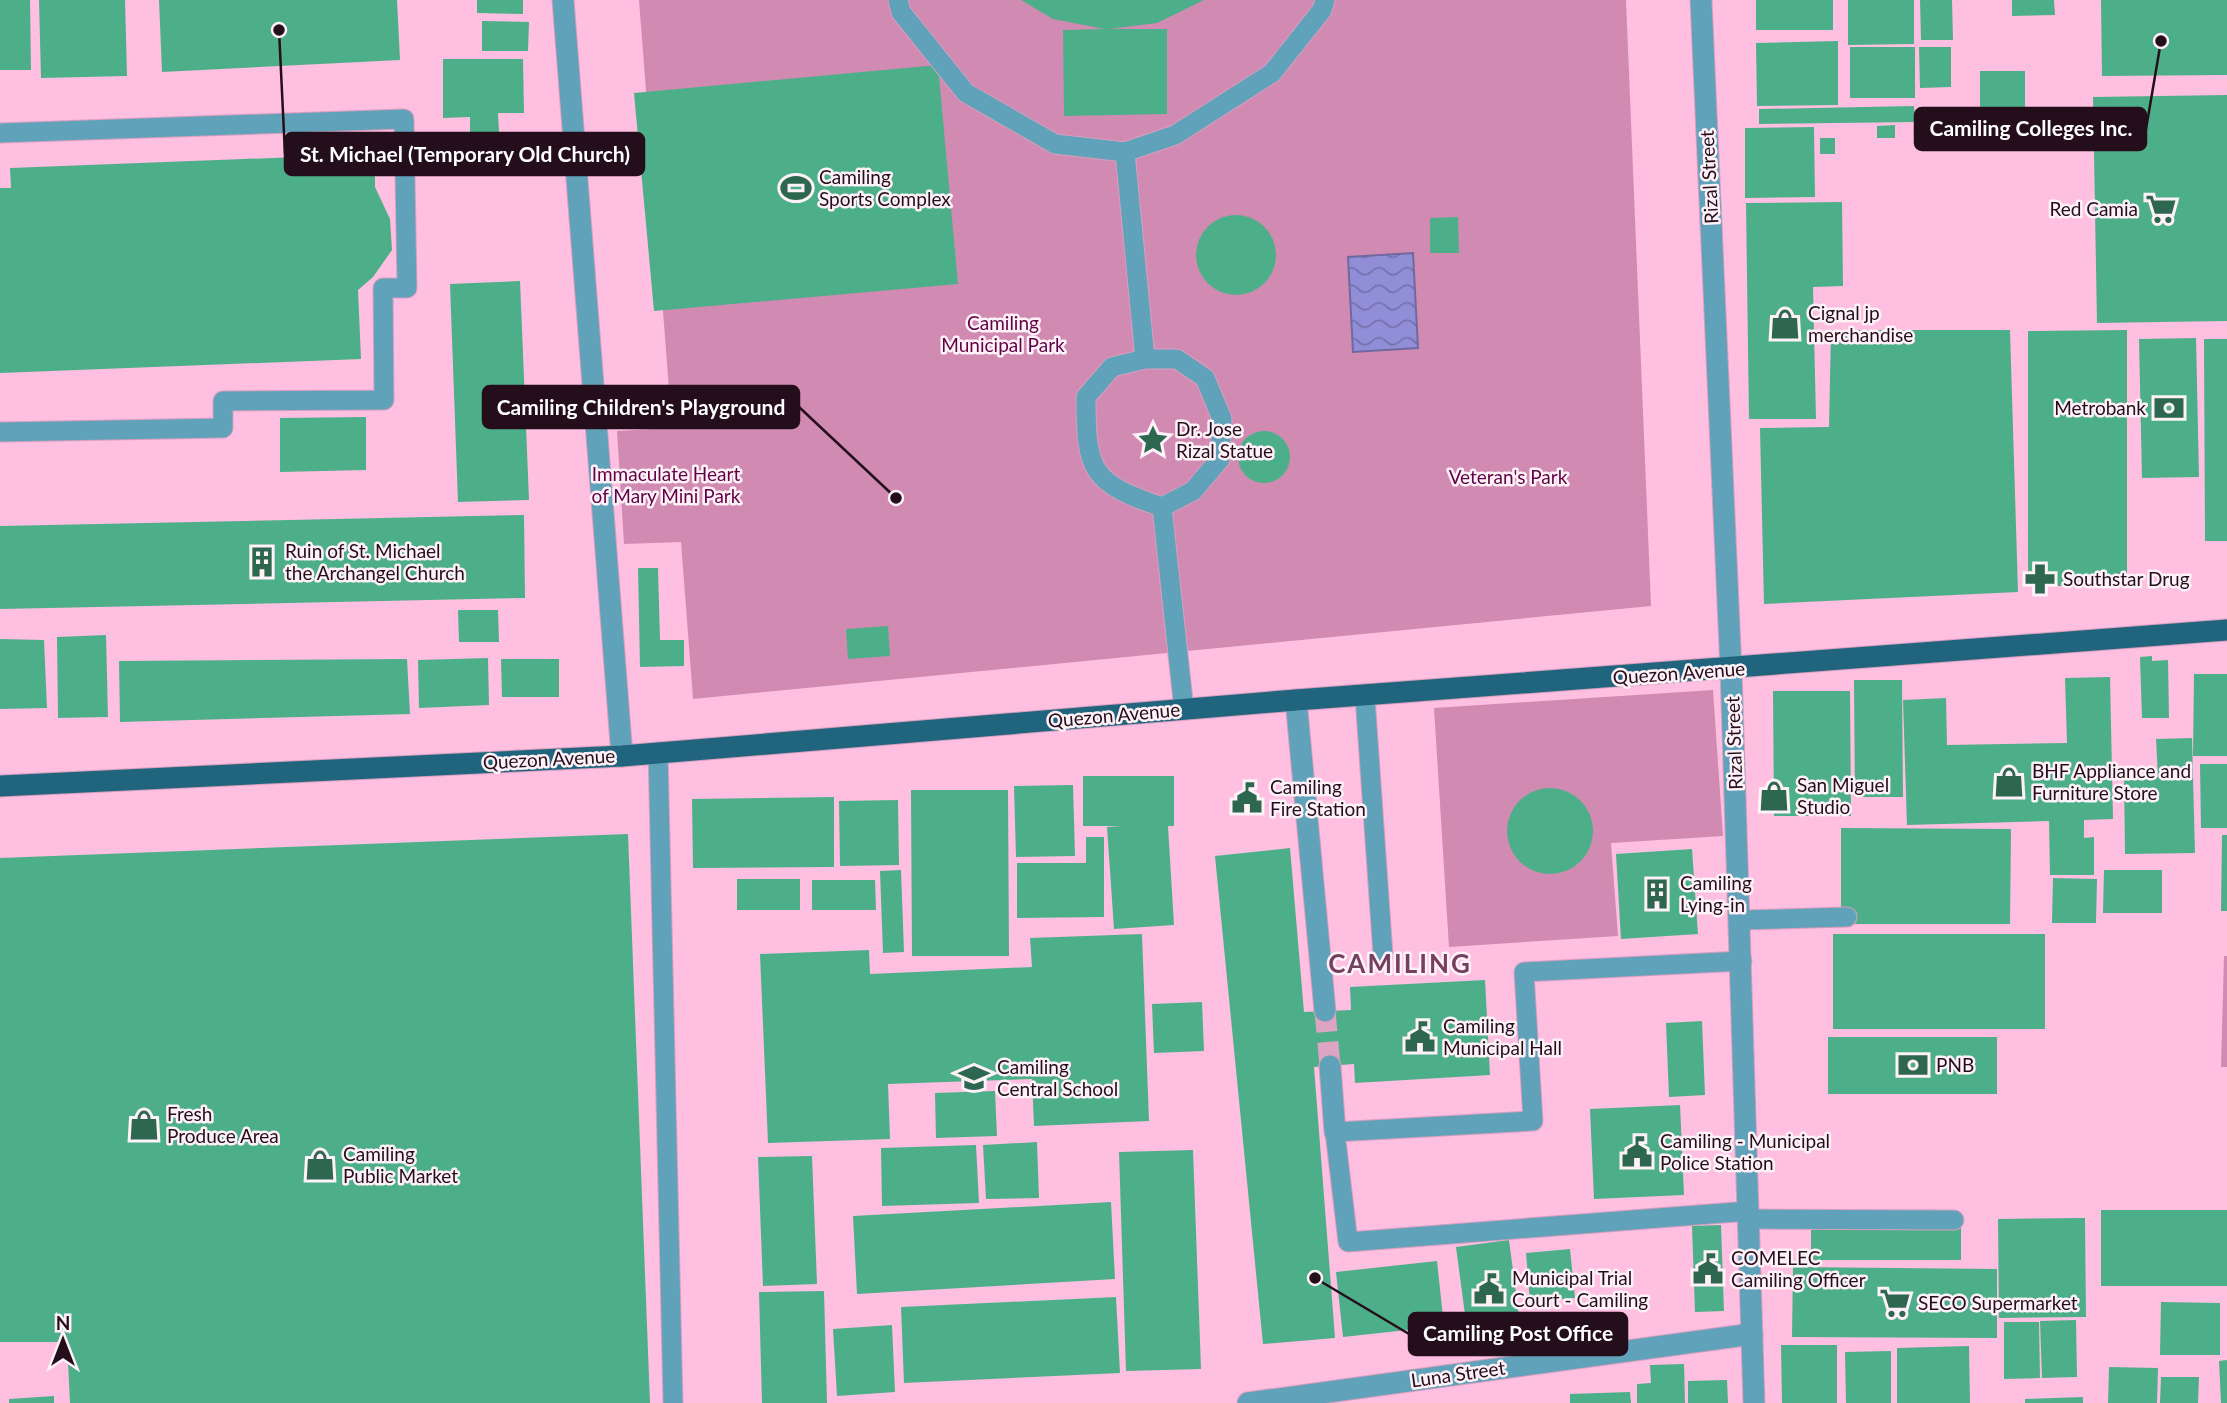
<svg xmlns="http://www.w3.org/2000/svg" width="2227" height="1403" viewBox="0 0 2227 1403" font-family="Lato,sans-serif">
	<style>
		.green { fill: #d18bb2 }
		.water { fill: url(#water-waves); stroke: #70689f; stroke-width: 2 }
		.building { fill: #4daf89 }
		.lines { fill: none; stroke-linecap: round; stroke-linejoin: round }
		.pedestrian-tunnel { stroke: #dda4c3; stroke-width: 21; stroke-dasharray: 21 10; stroke-linecap: butt }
		.service-casing { stroke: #d79fbd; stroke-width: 21 }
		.pedestrian-casing { stroke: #d79fbd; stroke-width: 23 }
		.minor-casing { stroke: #d79fbd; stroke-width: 23 }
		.tertiary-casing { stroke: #d79fbd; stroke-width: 23 }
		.trunk-casing { stroke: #d79fbd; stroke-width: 23 }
		.service { stroke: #61a2bb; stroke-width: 19 }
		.pedestrian { stroke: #61a2bb; stroke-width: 21 }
		.minor { stroke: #61a2bb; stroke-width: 21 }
		.tertiary { stroke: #61a2bb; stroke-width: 21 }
		.trunk { stroke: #20657d; stroke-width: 21 }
		.labels { text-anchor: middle; stroke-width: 5; stroke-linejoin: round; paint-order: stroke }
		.poi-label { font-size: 19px; fill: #240e1b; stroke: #fef1f8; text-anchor: start }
		.street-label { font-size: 19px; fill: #240e1b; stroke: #fef1f8 }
		.park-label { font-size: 19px; fill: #620246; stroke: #fef1f8 }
		.district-label { font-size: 26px; font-weight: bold; letter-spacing: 2px; fill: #75405f; stroke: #fef1f8 }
		.leader { fill: none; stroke: #240e1b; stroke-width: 2.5 }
		.callout-dot { fill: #240e1b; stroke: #fef1f8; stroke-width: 2.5 }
		.callout { fill: #240e1b; stroke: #240e1b; stroke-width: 2.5 }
		.callout-label { font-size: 21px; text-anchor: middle; font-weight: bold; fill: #fff }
	</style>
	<defs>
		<pattern id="water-waves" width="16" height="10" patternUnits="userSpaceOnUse" patternTransform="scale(1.75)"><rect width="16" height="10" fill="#918ed8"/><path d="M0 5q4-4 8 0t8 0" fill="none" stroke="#7672ae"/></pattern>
	</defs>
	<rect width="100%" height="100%" fill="#febfe1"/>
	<g class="green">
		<path d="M639,0h987l25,606 -958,93 -12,-157 -57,2 -7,-113 55,-3z"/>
		<path d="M1713,690l10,146 -112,7 7,93 -169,11 -15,-239z"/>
		<path d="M2224,956h3v111h-6z"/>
	</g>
	<path class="water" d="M1413,253l5,95 -65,4 -5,-95z"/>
	<g class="building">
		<path d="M0,0h30l1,70h-31z"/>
		<path d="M39,0h86l2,76 -86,2z"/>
		<path d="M159,0h238l3,60 -238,12z"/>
		<path d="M477,0h46v14l-46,-1z"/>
		<path d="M1021,0h183l-47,23 -48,6h58v85l-103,2 -1,-86 41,-1 -51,-10z"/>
		<rect x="1756" y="0" width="77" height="30"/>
		<path d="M1848,0h66v44l-66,1z"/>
		<path d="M1920,0h32l1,40h-32z"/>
		<path d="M2012,0h42l1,15 -43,1z"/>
		<path d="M2101,0h126v75l-125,1z"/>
		<path d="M482,21l47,1 -1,29h-46z"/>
		<path d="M1838,41v64l-81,1 -1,-63z"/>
		<rect x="1850" y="47" width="65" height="51"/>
		<path d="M1919,47h32v40l-31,1z"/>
		<path d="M443,59h80l1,54h-26l1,19h-29v-15l-27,1z"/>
		<path d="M938,65l20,219 -304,27 -20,-218z"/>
		<rect x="1980" y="71" width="45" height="39"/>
		<path d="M2227,95v226l-130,2 -4,-226z"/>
		<path d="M1914,106l1,16 -156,2v-15z"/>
		<path d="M1895,125v13h-18v-12z"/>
		<path d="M1814,127l1,70 -70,1v-70z"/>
		<rect x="1820" y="138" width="15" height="16"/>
		<path d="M375,154v33l15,32 2,31 -19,27 -15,13 3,69 -361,14v-185h11l-1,-20z"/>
		<path d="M1842,202l1,84 -30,1 3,132h-67l-3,-216z"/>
		<circle cx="1236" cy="255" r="40"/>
		<path d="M1458,217l1,36h-29v-35z"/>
		<path d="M520,281l9,219 -71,2 -8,-218z"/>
		<path d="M1831,330h179l8,262 -254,12 -4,-176 69,-1z"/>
		<path d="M2127,330v256h-99v-255z"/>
		<path d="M2196,338l3,139 -57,1 -3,-139z"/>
		<path d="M2204,339h23v202h-22z"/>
		<path d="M366,417v53l-86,2v-54z"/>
		<circle cx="1264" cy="457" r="26"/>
		<path d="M524,515l1,83 -525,11v-83z"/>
		<path d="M638,568h20l2,72h24v26l-44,1z"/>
		<path d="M458,610h40l1,32h-40z"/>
		<path d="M888,626l2,30 -42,3 -2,-30z"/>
		<path d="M106,635l2,82 -50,1 -1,-81z"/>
		<path d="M0,639l44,1 3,68 -47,1z"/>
		<path d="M2152,656v5l16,-1 1,58h-27l-2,-61z"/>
		<path d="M488,658l1,47 -70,3 -1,-48z"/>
		<path d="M407,659l3,55 -290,8 -1,-61z"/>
		<path d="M501,659h58v38h-57z"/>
		<path d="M2194,674h33v82h-34z"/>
		<path d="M2110,677l3,142 -29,1v18l10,-1v38h-44l-1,-54 -142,4 -4,-125 43,-2 1,47 120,-2 -2,-65z"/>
		<path d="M1854,680h48l1,117h-48z"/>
		<path d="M1773,691h77l1,125h-77z"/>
		<path d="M2192,738l3,115 -70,1 -1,-77h34l-2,-38z"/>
		<path d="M2200,764h27v64h-26z"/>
		<path d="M1083,776h91v50h-6l6,99 -60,4 -7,-102 15,-1h-39z"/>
		<path d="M1073,785l2,71 -59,1 -2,-71z"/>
		<circle cx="1550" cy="831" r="43"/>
		<path d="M911,790h97l1,166h-97z"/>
		<path d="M834,797v70l-141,1 -1,-69z"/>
		<path d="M898,800l1,65 -59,1 -1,-65z"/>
		<path d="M1841,828l170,1 -1,95h-169z"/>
		<path d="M628,834l22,569h-580l-3,-61h-67v-484z"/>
		<path d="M2222,835h5v76h-6z"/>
		<path d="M1086,837h18v80l-87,1v-55h69z"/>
		<path d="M1290,848l14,164 47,-2 -1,-23 135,-7 5,95 -135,8 -1,-19 -40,3 21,271 -72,6 -48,-488z"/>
		<path d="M1692,849l6,85 -77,5 -5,-85z"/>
		<path d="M901,870l3,82 -21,1 -3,-82z"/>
		<path d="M2104,870h58v43h-59z"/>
		<path d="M2053,878l44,1 -1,44h-44z"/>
		<rect x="737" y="879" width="63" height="31"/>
		<path d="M812,880h63l1,30h-64z"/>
		<path d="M1142,934l7,187 -115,5 -2,-47 -144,5 2,55 -122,4 -8,-189 109,-4 1,24 162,-7 -2,-29z"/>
		<rect x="1833" y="934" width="212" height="95"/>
		<path d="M1202,1002l2,49 -50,2 -2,-49z"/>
		<path d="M1702,1021l3,74 -36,2 -3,-74z"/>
		<rect x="1828" y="1037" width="169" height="57"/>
		<path d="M995,1091l2,45 -61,2 -1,-45z"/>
		<path d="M1680,1105l4,90 -90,4 -4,-90z"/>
		<path d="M1037,1142l2,56 -53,1 -3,-54z"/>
		<path d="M976,1145l3,58 -97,3 -1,-58z"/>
		<path d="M1193,1150l8,219 -75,2 -7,-219z"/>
		<path d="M812,1156l5,128 -54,2 -5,-129z"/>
		<path d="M1111,1202l4,77 -258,15 -4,-78z"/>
		<rect x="2101" y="1210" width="126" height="76"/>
		<rect x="1811" y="1215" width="150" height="45"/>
		<path d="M2085,1218l1,99 -87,1 -1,-99z"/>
		<path d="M1721,1225l3,86 -29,1 -3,-86z"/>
		<path d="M1509,1240l12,91 -53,6 -12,-90z"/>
		<path d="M1570,1249l5,49 -45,4 -4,-49z"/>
		<path d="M1437,1261l7,65 -101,11 -7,-65z"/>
		<path d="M1793,1267l204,2v69l-205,-1z"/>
		<path d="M824,1291l3,112h-65l-3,-111z"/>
		<path d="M1116,1297l4,76 -216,10 -3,-76z"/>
		<path d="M2161,1302l59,1v52h-60z"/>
		<path d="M2076,1320l1,57 -35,1 -2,-57z"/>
		<path d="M2004,1322h35l1,56 -36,1z"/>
		<path d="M892,1325l3,67 -58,4 -4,-67z"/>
		<path d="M1781,1345h56v58h-55z"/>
		<path d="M1969,1346l1,57h-73v-55z"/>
		<path d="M1891,1351v52h-45l-1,-51z"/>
		<path d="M2227,1360v43h-6l-2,-42z"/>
		<path d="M1684,1364l1,39h-48v-19l14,-1 -1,-18z"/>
		<path d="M2109,1367l49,1 -1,35h-49z"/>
		<path d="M2161,1377h38l-1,26h-38z"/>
		<path d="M1727,1380l1,23h-40v-22z"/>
		<path d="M1630,1392l1,11h-61v-9z"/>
		<path d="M54,1396v7h-45v-4z"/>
		<path d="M2083,1397v6h-58v-4z"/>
	</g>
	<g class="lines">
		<path class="pedestrian-tunnel" d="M1325,1011l5,55"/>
		<g class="service-casing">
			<g id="service">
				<path d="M898,0l3,12 65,81 89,51 70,8 50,-17 97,-62 50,-63 3,-10"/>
				<path d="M0,133l404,-14 3,169h-24l1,112 -161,1v27l-223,4"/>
				<path d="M1125,152l20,207"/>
				<path d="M1162,507c-71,-24 -76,-36 -76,-110l26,-30 33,-8h32l28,19 17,41 -2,40 -27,32 -31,16 22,203"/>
				<path d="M1365,697l18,258"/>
				<path d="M658,752l15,651"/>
				<path d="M1741,920l106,-3"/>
				<path d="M1742,961l-218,11 9,149 -198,11 13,110 401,-31"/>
				<path d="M1749,1219l205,1"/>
			</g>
		</g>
		<g class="pedestrian-casing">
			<g id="pedestrian">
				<path d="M1296,700l29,311"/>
				<path d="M1330,1066l5,66"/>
			</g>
		</g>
		<g class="minor-casing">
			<g id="minor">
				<path d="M563,0l59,756"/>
				<path d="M1731,670l23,733"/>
				<path d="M1248,1403l504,-69"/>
			</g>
		</g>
		<g class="tertiary-casing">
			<path id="tertiary" d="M1701,0l30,670"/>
		</g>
		<g class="trunk-casing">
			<path id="trunk" d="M0,786l622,-30 674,-56 931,-70"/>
		</g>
		<use href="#service" class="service"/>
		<use href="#pedestrian" class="pedestrian"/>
		<use href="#minor" class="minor"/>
		<use href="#tertiary" class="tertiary"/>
		<use href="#trunk" class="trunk"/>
	</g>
	<defs>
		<g id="stadium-bare" transform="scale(2.415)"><path d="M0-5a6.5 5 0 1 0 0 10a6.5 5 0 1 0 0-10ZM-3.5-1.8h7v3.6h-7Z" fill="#2d6750" stroke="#fef1f8" stroke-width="2.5" paint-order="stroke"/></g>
		<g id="supermarket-bare" transform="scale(2.415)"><path d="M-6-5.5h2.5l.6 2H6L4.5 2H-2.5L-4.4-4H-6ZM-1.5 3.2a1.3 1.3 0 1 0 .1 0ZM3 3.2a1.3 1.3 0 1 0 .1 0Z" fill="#2d6750" stroke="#fef1f8" stroke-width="2.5" paint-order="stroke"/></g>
		<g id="shop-bare" transform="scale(2.415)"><path d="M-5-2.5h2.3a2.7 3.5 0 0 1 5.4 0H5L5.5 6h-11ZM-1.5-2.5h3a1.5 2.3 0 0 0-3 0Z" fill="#2d6750" stroke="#fef1f8" stroke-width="2.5" paint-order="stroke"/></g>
		<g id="bank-bare" transform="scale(2.415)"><path d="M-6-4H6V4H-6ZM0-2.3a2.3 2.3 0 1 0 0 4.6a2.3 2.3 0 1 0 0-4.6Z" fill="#2d6750" stroke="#fef1f8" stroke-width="2.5" paint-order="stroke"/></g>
		<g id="sight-bare" transform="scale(2.415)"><path d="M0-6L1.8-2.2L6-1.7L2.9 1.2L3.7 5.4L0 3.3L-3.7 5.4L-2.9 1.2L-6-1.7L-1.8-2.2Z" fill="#2d6750" stroke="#fef1f8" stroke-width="2.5" paint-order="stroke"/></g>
		<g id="building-bare" transform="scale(2.415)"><path d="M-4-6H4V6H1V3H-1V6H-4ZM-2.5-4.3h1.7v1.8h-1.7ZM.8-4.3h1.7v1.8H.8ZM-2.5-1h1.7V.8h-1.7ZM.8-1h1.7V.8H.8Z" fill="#2d6750" stroke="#fef1f8" stroke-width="2.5" paint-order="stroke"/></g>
		<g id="pharmacy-bare" transform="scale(2.415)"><path d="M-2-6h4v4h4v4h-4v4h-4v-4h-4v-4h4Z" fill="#2d6750" stroke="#fef1f8" stroke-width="2.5" paint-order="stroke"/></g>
		<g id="civic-bare" transform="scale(2.415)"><path d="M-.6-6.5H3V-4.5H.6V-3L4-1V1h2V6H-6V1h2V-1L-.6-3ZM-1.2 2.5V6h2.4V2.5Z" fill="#2d6750" stroke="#fef1f8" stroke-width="2.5" paint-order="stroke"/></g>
		<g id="school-bare" transform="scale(2.415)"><path d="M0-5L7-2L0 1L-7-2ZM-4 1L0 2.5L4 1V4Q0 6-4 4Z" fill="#2d6750" stroke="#fef1f8" stroke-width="2.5" paint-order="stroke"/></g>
	</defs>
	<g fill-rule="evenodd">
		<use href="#stadium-bare" x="796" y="188"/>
		<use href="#supermarket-bare" x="2161" y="209"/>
		<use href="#shop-bare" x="1785" y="324"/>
		<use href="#bank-bare" x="2169" y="408"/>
		<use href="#sight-bare" x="1153" y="440"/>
		<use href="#building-bare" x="262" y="562"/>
		<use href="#pharmacy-bare" x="2040" y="579"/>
		<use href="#shop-bare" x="2009" y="782"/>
		<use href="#shop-bare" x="1774" y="796"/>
		<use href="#civic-bare" x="1247" y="798"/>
		<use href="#building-bare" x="1657" y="894"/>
		<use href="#civic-bare" x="1420" y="1037"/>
		<use href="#bank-bare" x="1913" y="1065"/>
		<use href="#school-bare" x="974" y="1078"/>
		<use href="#shop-bare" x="144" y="1125"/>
		<use href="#civic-bare" x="1637" y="1152"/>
		<use href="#shop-bare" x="320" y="1165"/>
		<use href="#civic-bare" x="1708" y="1269"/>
		<use href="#civic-bare" x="1489" y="1289"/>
		<use href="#supermarket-bare" x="1895" y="1303"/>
	</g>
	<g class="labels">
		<g class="poi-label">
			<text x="819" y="184">Camiling<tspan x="819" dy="22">Sports Complex</tspan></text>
			<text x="2138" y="216" text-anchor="end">Red Camia</text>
			<text x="1808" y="320">Cignal jp<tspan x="1808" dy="22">merchandise</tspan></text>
			<text x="2146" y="415" text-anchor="end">Metrobank</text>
			<text x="1176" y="436">Dr. Jose<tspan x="1176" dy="22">Rizal Statue</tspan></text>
			<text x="285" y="558">Ruin of St. Michael<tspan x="285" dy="22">the Archangel Church</tspan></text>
			<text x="2063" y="586">Southstar Drug</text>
			<text x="2032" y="778">BHF Appliance and<tspan x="2032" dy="22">Furniture Store</tspan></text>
			<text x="1797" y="792">San Miguel<tspan x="1797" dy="22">Studio</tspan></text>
			<text x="1270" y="794">Camiling<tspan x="1270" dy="22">Fire Station</tspan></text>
			<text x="1680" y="890">Camiling<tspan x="1680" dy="22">Lying-in</tspan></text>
			<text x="1443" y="1033">Camiling<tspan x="1443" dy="22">Municipal Hall</tspan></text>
			<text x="1936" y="1072">PNB</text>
			<text x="997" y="1074">Camiling<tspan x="997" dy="22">Central School</tspan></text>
			<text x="167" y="1121">Fresh<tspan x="167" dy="22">Produce Area</tspan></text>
			<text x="1660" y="1148">Camiling - Municipal<tspan x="1660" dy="22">Police Station</tspan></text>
			<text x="343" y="1161">Camiling<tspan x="343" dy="22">Public Market</tspan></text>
			<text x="1731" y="1265">COMELEC<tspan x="1731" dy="22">Camiling Officer</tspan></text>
			<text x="1512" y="1285">Municipal Trial<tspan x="1512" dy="22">Court - Camiling</tspan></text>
			<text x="1918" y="1310">SECO Supermarket</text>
		</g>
		<g class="street-label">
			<text transform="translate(1709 177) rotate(-93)" y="7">Rizal Street</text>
			<text transform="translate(1679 673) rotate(-4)" y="7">Quezon Avenue</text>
			<text transform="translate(1114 715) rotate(-5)" y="7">Quezon Avenue</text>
			<text transform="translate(1734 743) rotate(-92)" y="7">Rizal Street</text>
			<text transform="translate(549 759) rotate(-3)" y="7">Quezon Avenue</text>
			<text transform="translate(1458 1374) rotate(-8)" y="7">Luna Street</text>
		</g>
		<g class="park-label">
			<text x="1003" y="330">Camiling<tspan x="1003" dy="22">Municipal Park</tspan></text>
			<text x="666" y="481">Immaculate Heart<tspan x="666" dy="22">of Mary Mini Park</tspan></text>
			<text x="1508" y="484">Veteran's Park</text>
		</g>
		<g class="district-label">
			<text x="1400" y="973">CAMILING</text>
		</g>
	</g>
	<path class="leader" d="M2161 41L2146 129M279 30L285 154M896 498L799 407M1315 1278L1409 1334"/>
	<g class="callout-dot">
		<circle cx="2161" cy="41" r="7"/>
		<circle cx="279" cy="30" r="7"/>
		<circle cx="896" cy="498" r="7"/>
		<circle cx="1315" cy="1278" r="7"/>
	</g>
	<g class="callout">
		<rect x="1915" y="108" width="231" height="42" rx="7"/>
		<rect x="285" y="133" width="359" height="42" rx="7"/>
		<rect x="483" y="386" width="316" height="42" rx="7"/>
		<rect x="1409" y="1313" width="218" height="42" rx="7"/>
	</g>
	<g class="callout-label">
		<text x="2031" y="136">Camiling Colleges Inc.</text>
		<text x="465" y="162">St. Michael (Temporary Old Church)</text>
		<text x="641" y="415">Camiling Children's Playground</text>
		<text x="1518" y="1341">Camiling Post Office</text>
	</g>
	<g transform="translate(63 1340)" stroke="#fef1f8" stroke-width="5" paint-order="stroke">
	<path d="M0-5L12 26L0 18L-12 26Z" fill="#240e1b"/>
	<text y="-10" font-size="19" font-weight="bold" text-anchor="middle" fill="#240e1b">N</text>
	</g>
</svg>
